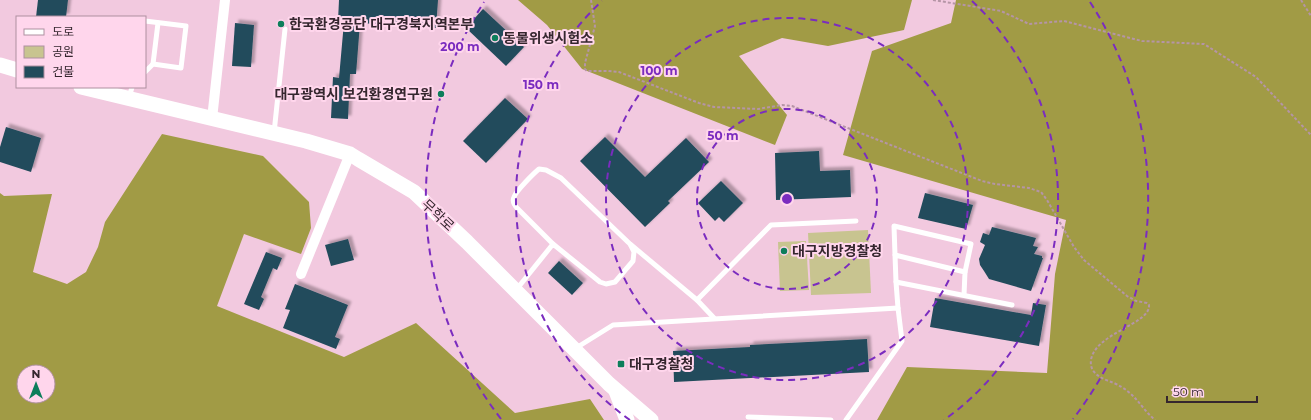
<svg xmlns="http://www.w3.org/2000/svg" width="1311" height="420" viewBox="0 0 1311 420" font-family="Montserrat,'Noto Sans KR',sans-serif">
	<style>
		.green { fill: #c8c490 }
		.forest { fill: #a19b45; fill-rule: evenodd }
		.building { fill: #214b5b; filter: url(#shadow) }
		.lines { fill: none; stroke-linecap: round; stroke-linejoin: round }
		.path { stroke: #b595a6; stroke-width: 2; stroke-dasharray: 3 2; stroke-linecap: butt }
		.service { stroke: #fff; stroke-width: 5 }
		.minor { stroke: #fff; stroke-width: 10 }
		.secondary { stroke: #fff; stroke-width: 15 }
		.ring { fill: none; stroke: #7b2cbf; stroke-width: 2; stroke-dasharray: 7 5 }
		.poi-dot { fill: #0d7e5b; stroke: #ffd6ec; stroke-width: 1.5 }
		.labels { text-anchor: middle; stroke-width: 4; stroke-linejoin: round; paint-order: stroke }
		.poi-label { font-size: 14px; font-weight: bold; fill: #35262e; stroke: #ffd6ec; text-anchor: start }
		.street-label { font-size: 14px; fill: #35262e; stroke: #ffd6ec }
		.centre { fill: #7b2cbf; stroke: #ffd6ec; stroke-width: 2 }
		.ring-label { font-size: 12px; text-anchor: middle; font-weight: bold; fill: #7b2cbf; stroke: #ffd6ec; stroke-width: 4; stroke-linejoin: round; paint-order: stroke }
	</style>
	<defs>
		<filter id="shadow"><feDropShadow dx="3.5" dy="-3.5" stdDeviation="1" flood-color="#0004"/></filter>
	</defs>
	<rect width="100%" height="100%" fill="#f2c9df"/>
	<g class="green">
		<path d="M868,230l3,63 -60,2 -3,-62z"/>
		<path d="M806,241l3,49 -29,1 -2,-49z"/>
	</g>
	<g class="forest">
		<path d="M518,0h394l-8,30 -76,16 -46,-8 -43,18 48,59 -12,30 -193,-76 -35,-44z"/>
		<path d="M956,0h355v420h-434l30,-53 140,6 8,-99 11,-54 -223,-65 29,-104 79,-28z"/>
		<path d="M162,134l101,22 46,46 2,26 -10,26 -57,-20 -27,72 127,51 72,-34 99,90 75,-14 14,21h-604v-227l4,3 48,-2 -19,78 34,12 19,-12 12,-25 7,-25zM24,372h24v24h-24z"/>
	</g>
	<g class="building">
		<path d="M38,0h30l-2,17h-30z"/>
		<path d="M339,0h99l-2,28 -76,-5 -4,51h-6l-2,45 -17,-1 2,-41 6,1 5,-56 -6,-1z"/>
		<path d="M483,9l41,38 -18,19 -40,-38z"/>
		<path d="M235,23l19,2 -3,42 -19,-1z"/>
		<path d="M505,98l23,21 -42,44 -23,-22z"/>
		<path d="M6,127l35,11 -10,34 -31,-10v-15z"/>
		<path d="M605,137l40,40 41,-39 23,24 -41,39 2,2 -25,24 -65,-66z"/>
		<path d="M819,151l1,20 30,-1 1,27 -75,3 -1,-47z"/>
		<path d="M721,181l22,22 -19,19 -5,-5 -4,4 -17,-18z"/>
		<path d="M925,193l48,12 -7,24 -48,-11z"/>
		<path d="M992,227l44,11 -3,8 5,1 -4,7 8,2v2h1l-12,33 -42,-12 -5,-8 -4,-6 -1,-6 6,-14 -5,-3 3,-9 6,2z"/>
		<path d="M348,239l6,21 -23,6 -6,-21z"/>
		<path d="M266,252l16,6 -5,12 -4,-2 -12,29 3,2 -5,11 -15,-6z"/>
		<path d="M559,261l24,22 -11,12 -24,-22z"/>
		<path d="M295,284l53,21 -13,32 5,2 -4,10 -53,-21 7,-18 -5,-1z"/>
		<path d="M935,298l96,17 2,-12 13,2 -7,41 -109,-19z"/>
		<path d="M867,339l2,33 -195,10 -1,-31 77,-4v-2z"/>
	</g>
	<g class="lines">
		<g class="path">
			<path d="M591,0l4,26 -10,37v6l2,2h21l11,1 80,31 15,4 44,2 24,-4 10,1 190,75 13,3 34,4 12,4 6,8 27,47 10,13 43,36 9,5 11,2 2,2c2,19 -54,28 -58,55 -2,14 12,19 23,23 22,10 25,23 41,37"/>
			<path d="M933,0l68,11 28,13 35,-3 78,20 62,3 52,33 55,58"/>
			<path d="M1301,0l10,16"/>
		</g>
		<g class="service">
			<path d="M145,21l41,5 -5,42 -28,-4 -8,8"/>
			<path d="M153,64l5,-41"/>
			<path d="M129,98l3,-11"/>
			<path d="M274,133l11,-104"/>
			<path d="M553,244l-35,-35c-3,-3 -6,-8 -4,-12 2,-6 20,-24 25,-28l7,1 15,8 69,66 67,56"/>
			<path d="M895,255l-1,-29 77,18 -6,28"/>
			<path d="M896,282l-1,-27 70,17 -1,23"/>
			<path d="M516,290l37,-46 47,38 6,2 9,-2 18,-21 1,-9 -3,-6"/>
			<path d="M898,308l-2,-26 116,23"/>
			<path d="M714,318l-17,-18 74,-75 85,-4"/>
			<path d="M576,348l37,-23 285,-17 4,33 -56,79"/>
			<path d="M748,417l83,3"/>
		</g>
		<g class="minor">
			<path d="M212,119l13,-119"/>
			<path d="M301,274l49,-120"/>
		</g>
		<g class="secondary">
			<path d="M0,65l17,5"/>
			<path d="M81,87l225,54 44,13 8,5 56,33 53,50 142,142 42,36"/>
			<path d="M616,391l11,29"/>
		</g>
	</g>
	<g class="ring">
		<circle cx="787" cy="199" r="90"/>
		<circle cx="787" cy="199" r="181"/>
		<path d="M630 420A271 271 0 0 1 602 1M972 1A271 271 0 0 1 944 420"/>
		<path d="M501 419A361 361 0 0 1 484 2M1090 2A361 361 0 0 1 1073 419"/>
	</g>
	<g class="poi-dot">
		<circle cx="281" cy="24" r="4"/>
		<circle cx="495" cy="38" r="4"/>
		<circle cx="441" cy="94" r="4"/>
		<circle cx="784" cy="251" r="4"/>
		<rect x="617" y="360" width="8" height="8" rx="2"/>
	</g>
	<g class="labels">
		<g class="poi-label">
			<text x="289" y="29">한국환경공단 대구경북지역본부</text>
			<text x="503" y="43">동물위생시험소</text>
			<text x="433" y="99" text-anchor="end">대구광역시 보건환경연구원</text>
			<text x="792" y="256">대구지방경찰청</text>
			<text x="629" y="369">대구경찰청</text>
		</g>
		<g class="street-label">
			<text transform="translate(438 215) rotate(43)" y="5">무학로</text>
		</g>
	</g>
	<circle cx="787" cy="199" r="6" class="centre"/>
	<g class="ring-label">
		<text x="460" y="51">200 m</text>
		<text x="659" y="75">100 m</text>
		<text x="541" y="89">150 m</text>
		<text x="723" y="140">50 m</text>
	</g>
	<rect x="16" y="16" width="130" height="72" fill="#ffd6ec" stroke="#ae90a0"/>
	<rect x="24" y="29" width="20" height="6" fill="#ffffff" stroke="#ae90a0"/>
	<text x="52" y="36" font-size="12" fill="#35262e">도로</text>
	<rect x="24" y="46" width="20" height="12" fill="#c8c490" stroke="#ae90a0"/>
	<text x="52" y="56" font-size="12" fill="#35262e">공원</text>
	<rect x="24" y="66" width="20" height="12" fill="#214b5b" stroke="#ae90a0"/>
	<text x="52" y="76" font-size="12" fill="#35262e">건물</text>
	<g transform="translate(36 384)"><circle r="19" fill="#ffd6ec" stroke="#ae90a0"/>
	<path d="M0-3L7 15L0 10L-7 15Z" fill="#0d7e5b"/>
	<text y="-6" font-size="11" font-weight="bold" text-anchor="middle" fill="#35262e">N</text>
	</g>
	<path d="M1167 396v6h90v-6" fill="none" stroke="#35262e" stroke-width="2"/>
	<text x="1173" y="396" font-size="12" fill="#35262e" stroke="#ffd6ec" stroke-width="3" paint-order="stroke">50 m</text>
</svg>
